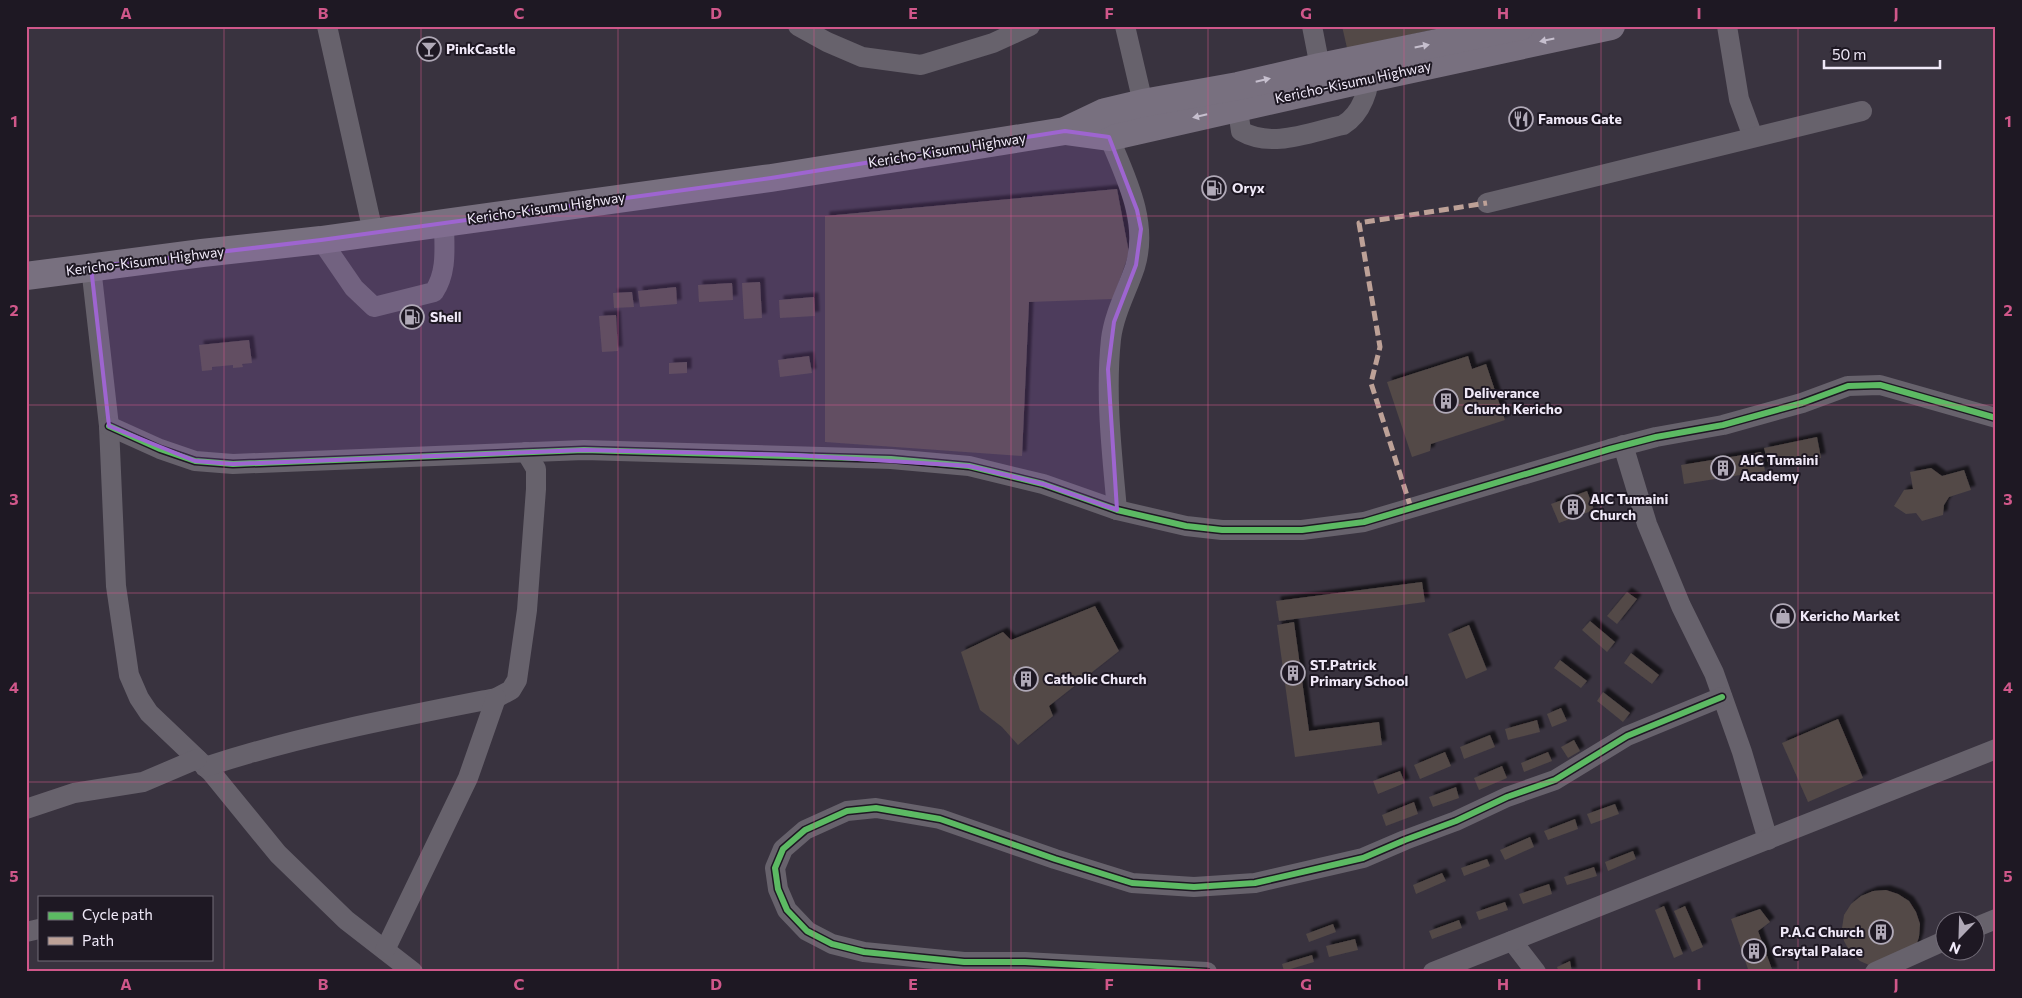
<svg xmlns="http://www.w3.org/2000/svg" width="2022" height="998" viewBox="0 0 2022 998" font-family="Commissioner,sans-serif">
	<style>
		.building { fill: #524947; filter: url(#shadow) }
		.lines { fill: none; stroke-linecap: round; stroke-linejoin: round }
		.minor { stroke: #67626c; stroke-width: 20 }
		.highway { stroke: #78707f; stroke-width: 28 }
		.quiet { stroke: #bda197; stroke-width: 5; stroke-dasharray: 10 5; stroke-linecap: butt }
		.cycleway-casing { stroke: #1e1823; stroke-width: 9 }
		.cycleway { stroke: #5cba63; stroke-width: 6 }
		.oneway { fill: #c6bfce }
		.marked { fill: #9e65d0; fill-opacity: 0.2; stroke: #9e65d0; stroke-width: 4; stroke-linejoin: round }
		.grid { fill: none; stroke: #d0578a; stroke-width: 1; stroke-opacity: 0.55 }
		.labels { text-anchor: middle; stroke-width: 4; stroke-linejoin: round; paint-order: stroke }
		.poi-label { font-size: 14px; font-weight: bold; fill: #f0e9f8; stroke: #1e1823; text-anchor: start }
		.street-label { font-size: 14px; fill: #f0e9f8; stroke: #1e1823 }
		.neatline { fill: none; stroke: #d0578a; stroke-width: 2 }
		.grid-label { font-size: 16px; text-anchor: middle; font-weight: bold; fill: #d0578a }
	</style>
	<defs>
		<filter id="shadow"><feDropShadow dx="4.5" dy="-4.5" stdDeviation="1" flood-color="#0009"/></filter>
	</defs>
	<rect width="100%" height="100%" fill="#39333f"/>
	<g class="building">
		<path d="M1342,26h104v1l-99,21z"/>
		<path d="M1117,189l12,64 -16,46 -84,3 -7,154 -197,-14v-226z"/>
		<path d="M760,282l2,36 -18,1 -2,-36z"/>
		<path d="M732,283l1,17 -34,2 -1,-17z"/>
		<path d="M676,287l1,17 -37,3 -2,-16z"/>
		<path d="M632,292l2,15 -20,1 -1,-15z"/>
		<path d="M814,297l1,19 -35,2 -1,-18z"/>
		<path d="M616,315l2,36 -16,1 -3,-36z"/>
		<path d="M249,340l3,23 -10,1 1,3 -10,1v-3l-21,2v3l-10,1 -3,-26z"/>
		<path d="M809,356l3,17 -32,4 -2,-17z"/>
		<path d="M1468,356l4,13 14,-5 19,56 -74,24 -1,7 -18,6 -25,-75z"/>
		<path d="M687,362v11l-18,1v-11z"/>
		<path d="M1817,437l4,21 -52,8 -5,-18z"/>
		<path d="M1761,452l4,19 -81,13 -3,-19z"/>
		<path d="M1931,468l11,8 22,-6 7,20 -22,7 -5,8 -1,10 -21,6 -6,-8 -10,1 -12,-8 10,-16 9,-1 -3,-17z"/>
		<path d="M1587,491l7,19 -35,13 -8,-19z"/>
		<path d="M1422,582l3,20 -146,19 -3,-20z"/>
		<path d="M1627,592l10,7 -20,25 -10,-8z"/>
		<path d="M1095,606l24,45 -70,55 4,10 -35,29 -16,-18 -22,-17 -19,-58 42,-20 8,8z"/>
		<path d="M1590,621l25,21 -8,10 -25,-22z"/>
		<path d="M1294,622l15,109 70,-9 3,23 -87,12 -18,-132z"/>
		<path d="M1469,625l18,45 -21,9 -18,-45z"/>
		<path d="M1631,653l28,22 -7,9 -28,-21z"/>
		<path d="M1560,660l27,21 -6,7 -27,-20z"/>
		<path d="M1603,692l27,21 -7,9 -26,-21z"/>
		<path d="M1561,708l6,13 -15,6 -5,-13z"/>
		<path d="M1838,719l25,59 -55,24 -26,-59z"/>
		<path d="M1537,720l3,12 -32,8 -3,-11z"/>
		<path d="M1490,735l5,12 -31,12 -4,-12z"/>
		<path d="M1574,740l6,11 -12,7 -7,-11z"/>
		<path d="M1445,752l6,14 -31,13 -6,-14z"/>
		<path d="M1548,752l4,9 -28,11 -3,-9z"/>
		<path d="M1502,766l5,12 -28,12 -5,-12z"/>
		<path d="M1400,771l5,12 -27,11 -5,-13z"/>
		<path d="M1456,787l3,11 -26,9 -4,-10z"/>
		<path d="M1414,802l4,12 -32,12 -4,-11z"/>
		<path d="M1615,804l4,10 -28,10 -4,-10z"/>
		<path d="M1575,819l3,10 -30,11 -4,-9z"/>
		<path d="M1530,837l4,10 -29,13 -5,-10z"/>
		<path d="M1633,851l3,8 -28,12 -3,-9z"/>
		<path d="M1487,859l3,7 -26,10 -3,-8z"/>
		<path d="M1594,867l3,9 -30,9 -3,-8z"/>
		<path d="M1442,873l4,8 -30,13 -3,-9z"/>
		<path d="M1549,884l3,10 -29,10 -4,-10z"/>
		<path d="M1886,890l12,4 11,7 7,11 4,12 -1,13 -4,12 -44,17 -11,-5 -10,-9 -6,-11 -2,-13 2,-13 7,-11 10,-8 12,-5z"/>
		<path d="M1505,902l3,8 -29,10 -3,-8z"/>
		<path d="M1664,906l19,48 -9,4 -19,-48z"/>
		<path d="M1685,906l18,41 -11,5 -18,-41z"/>
		<path d="M1760,909l10,13 -12,9 15,41h-24l-18,-53z"/>
		<path d="M1459,920l3,8 -30,11 -3,-8z"/>
		<path d="M1333,924l3,8 -27,10 -3,-8z"/>
		<path d="M1355,939l3,11 -29,7 -3,-11z"/>
		<path d="M1312,955l2,7 -30,9 -2,-7z"/>
		<path d="M1570,961l2,11h-13l-2,-5z"/>
	</g>
	<g class="lines">
		<g class="minor">
			<path d="M327,26l46,206"/>
			<path d="M798,26l29,16 35,15 59,8 72,-22 37,-17"/>
			<path d="M1125,26l18,77"/>
			<path d="M1312,26l8,41"/>
			<path d="M1727,26l12,73 14,38"/>
			<path d="M1236,96l5,35c31,18 69,1 102,-6 19,-11 27,-37 27,-58"/>
			<path d="M1107,124l2,13c17,41 40,85 26,130 -8,24 -21,47 -24,72 -6,57 1,114 6,171"/>
			<path d="M1487,203l375,-92"/>
			<path d="M321,240l33,48 20,19 60,-15c14,-21 10,-46 10,-70"/>
			<path d="M91,267l18,159 7,160 13,89 10,23 10,15 62,59 67,82 68,66 67,52"/>
			<path d="M109,426l51,23 35,12 38,3 351,-14 307,9 78,7 74,18 74,26 69,16 36,4h80l62,-8 246,-73 46,-12 67,-12 79,-22 46,-17 32,-1 116,33"/>
			<path d="M1623,445l24,79 34,82 33,67 28,79 26,88"/>
			<path d="M205,767c94,-31 194,-50 291,-69l15,-8 6,-10 10,-70 9,-121v-20l-10,-17"/>
			<path d="M26,809l48,-16 69,-11 54,-23"/>
			<path d="M1974,928l22,-9"/>
			<path d="M26,932l13,-3"/>
			<path d="M1512,941l24,31"/>
			<path d="M385,950l83,-172 28,-80"/>
			<path d="M1207,972l-182,-10h-61l-100,-10 -32,-8 -25,-13 -20,-21 -9,-21 -3,-21 8,-19 22,-19 42,-19 29,-3 64,11 115,40 77,24 62,4 61,-4 108,-25 42,-18 51,-19 51,-24 48,-17 72,-44 95,-39"/>
			<path d="M1433,972l563,-223"/>
			<path d="M1875,972l69,-31"/>
		</g>
		<g class="highway">
			<path d="M1065,131l44,6 261,-59 241,-52"/>
			<path d="M26,276l176,-23 119,-13 450,-62 294,-47 40,-19 38,-9 95,-17 82,-19 201,-41"/>
		</g>
		<path class="quiet" d="M1411,508l-40,-125 9,-36 -21,-124 128,-20"/>
		<g class="cycleway-casing">
			<g id="cycleway">
				<path d="M109,426l51,23 35,12 38,3 351,-14 307,9 78,7 74,18 74,26 69,16 36,4h80l62,-8 246,-73 46,-12 67,-12 79,-22 46,-17 32,-1 116,33"/>
				<path d="M1207,972l-182,-10h-61l-100,-10 -32,-8 -25,-13 -20,-21 -9,-21 -3,-21 8,-19 22,-19 42,-19 29,-3 64,11 115,40 77,24 62,4 61,-4 108,-25 42,-18 51,-19 51,-24 48,-17 72,-44 95,-39"/>
			</g>
		</g>
		<use href="#cycleway" class="cycleway"/>
	</g>
	<defs><path id="oneway-solid" d="M-6-.8H1V-3.2L6.5 0L1 3.2V.8H-6Z" transform="scale(1.25)"/></defs>
	<g class="oneway">
		<use href="#oneway-solid" transform="translate(1547 40) rotate(168)"/>
		<use href="#oneway-solid" transform="translate(1422 46) rotate(-11)"/>
		<use href="#oneway-solid" transform="translate(1263 80) rotate(-13)"/>
		<use href="#oneway-solid" transform="translate(1200 116) rotate(167)"/>
	</g>
	<path class="marked" d="M1065,131l44,6 28,73 4,19 -5,36 -22,57 -6,47 9,141 -74,-26 -74,-18 -175,-11 -210,-5 -351,14 -38,-3 -86,-35 -18,-159 230,-27 450,-62z"/>
	<path class="grid" d="M224,26v946M421,26v946M618,26v946M814,26v946M1011,26v946M1208,26v946M1404,26v946M1601,26v946M1798,26v946M26,216h1970M26,405h1970M26,593h1970M26,782h1970"/>
	<defs>
		<g id="bar-ring" transform="scale(1.25)"><circle r="9.5" fill="#1e1823" stroke="#b0a9b7" stroke-width="1.5"/><path d="M-6-5H6L.8 .8V4.5H3.5V6h-7V4.5H-.8V.8Z" fill="#b0a9b7"/></g>
		<g id="restaurant-ring" transform="scale(1.25)"><circle r="9.5" fill="#1e1823" stroke="#b0a9b7" stroke-width="1.5"/><path d="M-5-6h1v4h1v-4h1v4h1v-4h1v5L-1.5 .5V6h-2V.5L-5-1ZM5-6V6H3V1.5H1.5Q1.5-4 5-6Z" fill="#b0a9b7"/></g>
		<g id="fuel-ring" transform="scale(1.25)"><circle r="9.5" fill="#1e1823" stroke="#b0a9b7" stroke-width="1.5"/><path d="M-5.5-6h7V0h2V4h1.3V-2.5L3-4.5l.8-.8L6-3V5H2.5V1h-1V6h-7ZM-4.2-4.7v3.2H.2V-4.7Z" fill="#b0a9b7"/></g>
		<g id="building-ring" transform="scale(1.25)"><circle r="9.5" fill="#1e1823" stroke="#b0a9b7" stroke-width="1.5"/><path d="M-4-6H4V6H1V3H-1V6H-4ZM-2.5-4.3h1.7v1.8h-1.7ZM.8-4.3h1.7v1.8H.8ZM-2.5-1h1.7V.8h-1.7ZM.8-1h1.7V.8H.8Z" fill="#b0a9b7"/></g>
		<g id="shop-ring" transform="scale(1.25)"><circle r="9.5" fill="#1e1823" stroke="#b0a9b7" stroke-width="1.5"/><path d="M-5-2.5h2.3a2.7 3.5 0 0 1 5.4 0H5L5.5 6h-11ZM-1.5-2.5h3a1.5 2.3 0 0 0-3 0Z" fill="#b0a9b7"/></g>
	</defs>
	<g fill-rule="evenodd">
		<use href="#bar-ring" x="429" y="49"/>
		<use href="#restaurant-ring" x="1521" y="119"/>
		<use href="#fuel-ring" x="1214" y="188"/>
		<use href="#fuel-ring" x="412" y="317"/>
		<use href="#building-ring" x="1446" y="401"/>
		<use href="#building-ring" x="1723" y="468"/>
		<use href="#building-ring" x="1573" y="507"/>
		<use href="#shop-ring" x="1783" y="616"/>
		<use href="#building-ring" x="1293" y="673"/>
		<use href="#building-ring" x="1026" y="679"/>
		<use href="#building-ring" x="1881" y="932"/>
		<use href="#building-ring" x="1754" y="951"/>
	</g>
	<g class="labels">
		<g class="poi-label">
			<text x="446" y="54">PinkCastle</text>
			<text x="1538" y="124">Famous Gate</text>
			<text x="1232" y="193">Oryx</text>
			<text x="430" y="322">Shell</text>
			<text x="1464" y="398">Deliverance<tspan x="1464" dy="16">Church Kericho</tspan></text>
			<text x="1740" y="465">AIC Tumaini<tspan x="1740" dy="16">Academy</tspan></text>
			<text x="1590" y="504">AIC Tumaini<tspan x="1590" dy="16">Church</tspan></text>
			<text x="1800" y="621">Kericho Market</text>
			<text x="1310" y="670">ST.Patrick<tspan x="1310" dy="16">Primary School</tspan></text>
			<text x="1044" y="684">Catholic Church</text>
			<text x="1864" y="937" text-anchor="end">P.A.G Church</text>
			<text x="1772" y="956">Crsytal Palace</text>
		</g>
		<g class="street-label">
			<text transform="translate(1353 82) rotate(-12)" y="5">Kericho-Kisumu Highway</text>
			<text transform="translate(947 150) rotate(-9)" y="5">Kericho-Kisumu Highway</text>
			<text transform="translate(546 208) rotate(-8)" y="5">Kericho-Kisumu Highway</text>
			<text transform="translate(145 261) rotate(-7)" y="5">Kericho-Kisumu Highway</text>
		</g>
	</g>
	<rect width="2022" height="998" fill="none" stroke="#1e1823" stroke-width="55"/>
	<rect x="38" y="896" width="175" height="65" fill="#1e1823" stroke="#726c78"/>
	<rect x="48" y="912" width="25" height="8" fill="#5cba63" stroke="#726c78"/>
	<text x="82" y="920" font-size="15" fill="#f0e9f8">Cycle path</text>
	<rect x="48" y="937" width="25" height="8" fill="#bda197" stroke="#726c78"/>
	<text x="82" y="946" font-size="15" fill="#f0e9f8">Path</text>
	<g transform="translate(1960 936) rotate(203)"><circle r="24" fill="#1e1823" stroke="#726c78"/>
	<path d="M0-4L9 19L0 12L-9 19Z" fill="#b0a9b7"/>
	<text y="-8" font-size="14" font-weight="bold" text-anchor="middle" fill="#f0e9f8">N</text>
	</g>
	<path d="M1824 60v8h116v-8" fill="none" stroke="#f0e9f8" stroke-width="2.5"/>
	<text x="1832" y="60" font-size="15" fill="#f0e9f8" stroke="#1e1823" stroke-width="4" paint-order="stroke">50 m</text>
	<rect x="28" y="28" width="1966" height="942" class="neatline"/>
	<g class="grid-label">
		<text x="126" y="19">A</text>
		<text x="323" y="19">B</text>
		<text x="519" y="19">C</text>
		<text x="716" y="19">D</text>
		<text x="913" y="19">E</text>
		<text x="1109" y="19">F</text>
		<text x="1306" y="19">G</text>
		<text x="1503" y="19">H</text>
		<text x="1699" y="19">I</text>
		<text x="1896" y="19">J</text>
		<text x="14" y="127">1</text>
		<text x="2008" y="127">1</text>
		<text x="14" y="316">2</text>
		<text x="2008" y="316">2</text>
		<text x="14" y="505">3</text>
		<text x="2008" y="505">3</text>
		<text x="14" y="693">4</text>
		<text x="2008" y="693">4</text>
		<text x="14" y="882">5</text>
		<text x="2008" y="882">5</text>
		<text x="126" y="990">A</text>
		<text x="323" y="990">B</text>
		<text x="519" y="990">C</text>
		<text x="716" y="990">D</text>
		<text x="913" y="990">E</text>
		<text x="1109" y="990">F</text>
		<text x="1306" y="990">G</text>
		<text x="1503" y="990">H</text>
		<text x="1699" y="990">I</text>
		<text x="1896" y="990">J</text>
	</g>
</svg>
